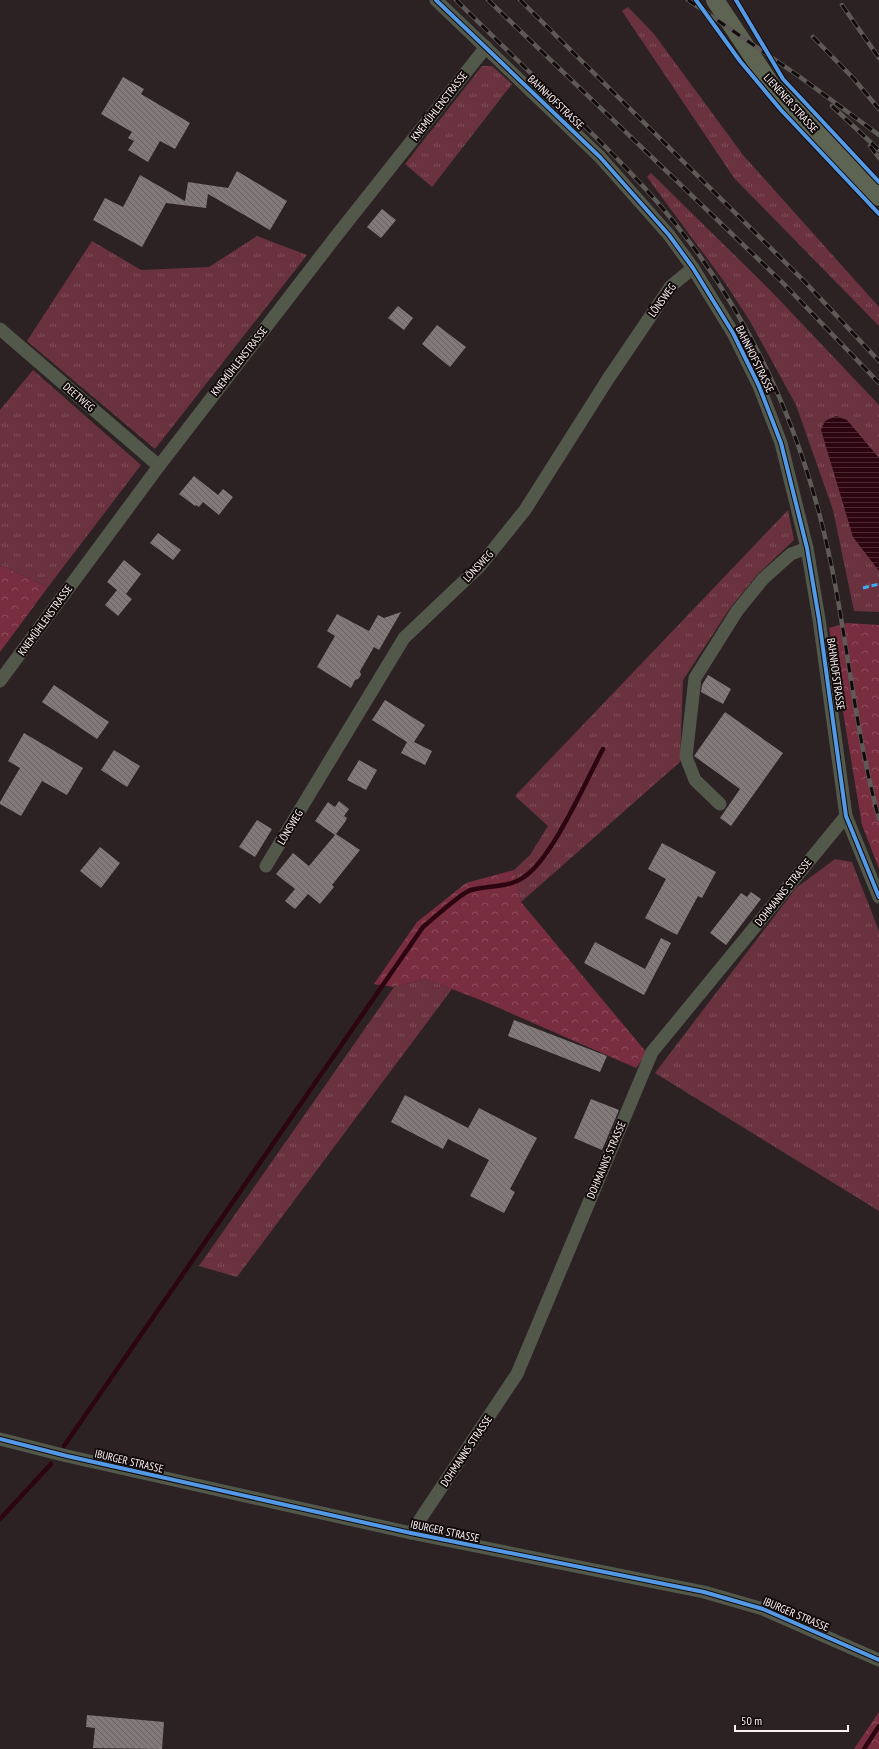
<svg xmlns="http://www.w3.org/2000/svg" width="879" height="1749" viewBox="0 0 879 1749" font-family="'PT Sans Narrow',sans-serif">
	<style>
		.grass { fill: url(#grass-tufts) }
		.forest { fill: url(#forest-crowns) }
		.water { fill: url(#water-rules) }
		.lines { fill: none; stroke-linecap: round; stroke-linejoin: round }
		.stream { stroke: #2c0510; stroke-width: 4.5 }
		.building { fill: url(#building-back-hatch) }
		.street { stroke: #53594a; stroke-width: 13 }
		.secondary { stroke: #5d6552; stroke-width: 18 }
		.rail-casing { stroke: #5e5a57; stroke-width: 4.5 }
		.rail { stroke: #120b0c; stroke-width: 3; stroke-dasharray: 9; stroke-linecap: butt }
		.quiet { stroke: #3fa9f5; stroke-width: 3; stroke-dasharray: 6 3; stroke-linecap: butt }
		.cycleway-casing { stroke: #120b0c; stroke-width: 6 }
		.cycleway { stroke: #5399e6; stroke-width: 4 }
		.labels { text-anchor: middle; stroke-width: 4; stroke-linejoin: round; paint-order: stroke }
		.street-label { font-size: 11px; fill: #fdf2f3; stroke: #120b0c }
	</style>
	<defs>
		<pattern id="grass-tufts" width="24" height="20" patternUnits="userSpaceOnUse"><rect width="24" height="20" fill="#69323e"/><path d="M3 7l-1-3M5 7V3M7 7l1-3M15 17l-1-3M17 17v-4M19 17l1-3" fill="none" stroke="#7f505a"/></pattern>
		<pattern id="forest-crowns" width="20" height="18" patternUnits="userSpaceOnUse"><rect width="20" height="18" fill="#792e40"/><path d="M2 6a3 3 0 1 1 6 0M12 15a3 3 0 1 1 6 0" fill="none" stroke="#8d4d5c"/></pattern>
		<pattern id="water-rules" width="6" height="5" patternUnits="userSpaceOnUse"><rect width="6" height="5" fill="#2c0510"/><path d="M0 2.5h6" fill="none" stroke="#4c2a33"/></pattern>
		<pattern id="building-back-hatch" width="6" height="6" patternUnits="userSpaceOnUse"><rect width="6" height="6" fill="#82797b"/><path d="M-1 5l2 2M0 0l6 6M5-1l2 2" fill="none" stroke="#6a6364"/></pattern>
	</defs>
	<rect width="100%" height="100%" fill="#2c2224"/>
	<g class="grass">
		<path d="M628,7l26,27 89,121 136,152v19l-145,-148 -112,-167z"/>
		<path d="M482,66h10l20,18 -80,103 -27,-23z"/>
		<path d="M651,173l120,118 108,114v207l-25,-1 -21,-101 -37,-105 -45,-82 -25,-39 -79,-107z"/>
		<path d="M257,236l50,19 -152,194 -128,-108 65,-100 49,29 68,-3z"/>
		<path d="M33,370l108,95 -93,122 -48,-22v-155z"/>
		<path d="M788,510l6,30 -37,35 -27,33 -47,72 -3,82 -159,140 -7,-32 16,-15 18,-29 -33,-30z"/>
		<path d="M835,859l17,3 27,69v280l-224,-138 141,-185z"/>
		<path d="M426,979l26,10 -215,288 -38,-11 195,-279z"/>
	</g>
	<g class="forest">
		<path d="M0,565l48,22 -48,65z"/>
		<path d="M847,623l32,2v244l-17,-44 -33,-197z"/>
		<path d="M514,870l7,32 126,151 -11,15 -153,-67 -57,-22 -32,8 -20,-3 43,-62 49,-39z"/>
		<path d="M879,1712v37h-25z"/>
	</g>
	<path class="water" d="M836,416l11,4 32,38v113l-26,-34 -32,-107 4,-9z"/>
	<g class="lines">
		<g class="stream">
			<path d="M64,1446l359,-519c10,-8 39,-35 48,-37 17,-5 38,-2 53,-13 28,-18 62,-96 79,-128"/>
			<path d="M0,1519l51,-55"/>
			<path d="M864,1749l15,-23"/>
		</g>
	</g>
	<g class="building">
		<path d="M123,77l21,12 -3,5 49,29 -15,26 -15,-8 -12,21 -20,-12 6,-9 -6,-3 4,-6 -31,-18z"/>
		<path d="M237,171l50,30 -17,29 -62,-36 -2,14 -40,-5 -24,44 -49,-27 12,-22 18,9 17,-32 45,26 3,-19 40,6z"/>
		<path d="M382,209l14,11 -15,18 -14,-11z"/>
		<path d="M398,306l15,12 -9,12 -16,-12z"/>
		<path d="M437,325l29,22 -16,20 -28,-23z"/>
		<path d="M194,476l24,19 5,-6 10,8 -14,18 -16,-13 -4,5 -3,-2 -1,1 -16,-12z"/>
		<path d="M158,533l23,17 -8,10 -23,-17z"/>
		<path d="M124,560l17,14 -15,20 6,5 -14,17 -13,-11 12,-15 -10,-8z"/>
		<path d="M401,612l-22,38 -5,-3 -14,24 1,4 -3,4 -3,1 -4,8 -34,-21 18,-31 -8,-5 10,-17 32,17 9,-16 6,3z"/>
		<path d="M708,675l23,14 -8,15 -22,-12 1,-7z"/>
		<path d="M54,685l55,37 -12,17 -55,-37z"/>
		<path d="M385,700l40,25 -11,17 18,9 -7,14 -24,-12 6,-11 -35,-22z"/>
		<path d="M725,712l58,41 -52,73 -11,-8 20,-29 -46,-33z"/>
		<path d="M24,733l59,35 -16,27 -25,-14 -21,35 -21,-12v-2l20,-34 -12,-7z"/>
		<path d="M114,750l26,16 -13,21 -26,-17z"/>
		<path d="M359,760l18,10 -11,20 -19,-10z"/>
		<path d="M339,801l10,8 -5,7 3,2 -2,4 -9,12 24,16 -28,35 2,2 -14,17 -12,-10 -13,15 -10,-8 10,-12 -19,-15 17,-21 16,13 26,-31 -20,-14 13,-19 7,5z"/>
		<path d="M257,820l15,9 -17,28 -16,-10z"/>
		<path d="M662,843l54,29 -14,26 -4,-2 -21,39 -32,-17 21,-39 -18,-10z"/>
		<path d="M100,847l20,16 -19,25 -21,-17z"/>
		<path d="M751,892l10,7 -35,46 -16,-12 31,-40 6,4z"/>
		<path d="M661,938l10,5 -27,52 -60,-32 11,-21 50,27z"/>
		<path d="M514,1020l93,36 -7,16 -92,-36z"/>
		<path d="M405,1095l63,33 11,-20 58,30 -27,51 5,3 -11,21 -34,-17 19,-36 -41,-21 -5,10 -52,-27z"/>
		<path d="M591,1099l28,11 -17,40 -28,-12z"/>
		<path d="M87,1715l77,7 -2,27 -69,-1 2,-20 -9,-1z"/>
	</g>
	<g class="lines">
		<g class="street">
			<path d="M436,0l164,157 69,78 24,33 40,65 26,53 22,57 26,105 12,71 27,197 33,81"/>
			<path d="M0,329l159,137"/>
			<path d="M0,681l159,-215 178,-231 149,-188"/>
			<path d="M720,804l-25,-24 -9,-23 9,-79 42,-67 26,-32 28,-25 16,-6"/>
			<path d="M266,866l138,-228 76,-72 45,-56 83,-131 63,-93 22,-18"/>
			<path d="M0,1439l67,17 344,77 293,59 59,17 116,51"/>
			<path d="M411,1533l106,-159 135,-322 194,-236"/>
		</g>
		<path class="secondary" d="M715,0l57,86 107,111"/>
		<g class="rail-casing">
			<g id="rail">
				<path d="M456,0c36,36 73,71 109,107 43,42 87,85 123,133 61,80 104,173 130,269 28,102 33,208 61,310"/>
				<path d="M488,0l294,282 97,101"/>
				<path d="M520,0l284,281 75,80"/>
				<path d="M688,0l112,77 79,58"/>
				<path d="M842,5l37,53"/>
				<path d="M813,37l41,42 25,30"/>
				<path d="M832,106l47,44"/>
				<path d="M870,146l9,12"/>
			</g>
		</g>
		<use href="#rail" class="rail"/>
		<path class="quiet" d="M863,588l16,-4"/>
		<g class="cycleway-casing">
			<g id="cycleway">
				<path d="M436,0l164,157 69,78 24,33 40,65 26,53 22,57 26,105 12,71 27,197 33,81"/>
				<path d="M696,0l44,61 41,49 98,104"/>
				<path d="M736,0l47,79 96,103"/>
				<path d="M0,1439l67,17 344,77 293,59 59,17 116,51"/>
			</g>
		</g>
		<use href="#cycleway" class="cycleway"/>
	</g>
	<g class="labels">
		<g class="street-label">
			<text transform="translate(556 102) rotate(44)" y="4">BAHNHOFSTRASSE</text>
			<text transform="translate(791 103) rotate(48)" y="4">LIENENER STRASSE</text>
			<text transform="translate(439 106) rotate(-52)" y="4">KNEMÜHLENSTRASSE</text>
			<text transform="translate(662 300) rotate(-54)" y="4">LÖNSWEG</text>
			<text transform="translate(755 359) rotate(64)" y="4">BAHNHOFSTRASSE</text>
			<text transform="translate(239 361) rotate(-52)" y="4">KNEMÜHLENSTRASSE</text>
			<text transform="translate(79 397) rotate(41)" y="4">DEETWEG</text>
			<text transform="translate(478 566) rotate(-47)" y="4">LÖNSWEG</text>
			<text transform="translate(45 620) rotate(-54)" y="4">KNEMÜHLENSTRASSE</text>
			<text transform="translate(836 674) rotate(82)" y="4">BAHNHOFSTRASSE</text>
			<text transform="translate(290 827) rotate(-59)" y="4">LÖNSWEG</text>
			<text transform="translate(783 892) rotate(-51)" y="4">DOHMANNS STRASSE</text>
			<text transform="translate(606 1160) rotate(-67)" y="4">DOHMANNS STRASSE</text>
			<text transform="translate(466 1451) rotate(-56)" y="4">DOHMANNS STRASSE</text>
			<text transform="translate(129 1461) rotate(13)" y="4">IBURGER STRASSE</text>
			<text transform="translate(445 1531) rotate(12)" y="4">IBURGER STRASSE</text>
			<text transform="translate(796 1614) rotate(23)" y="4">IBURGER STRASSE</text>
		</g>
	</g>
	<path d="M735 1725v6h113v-6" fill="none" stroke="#fdf2f3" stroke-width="2"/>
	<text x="741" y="1725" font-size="12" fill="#fdf2f3" stroke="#120b0c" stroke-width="3" paint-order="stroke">50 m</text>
</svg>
